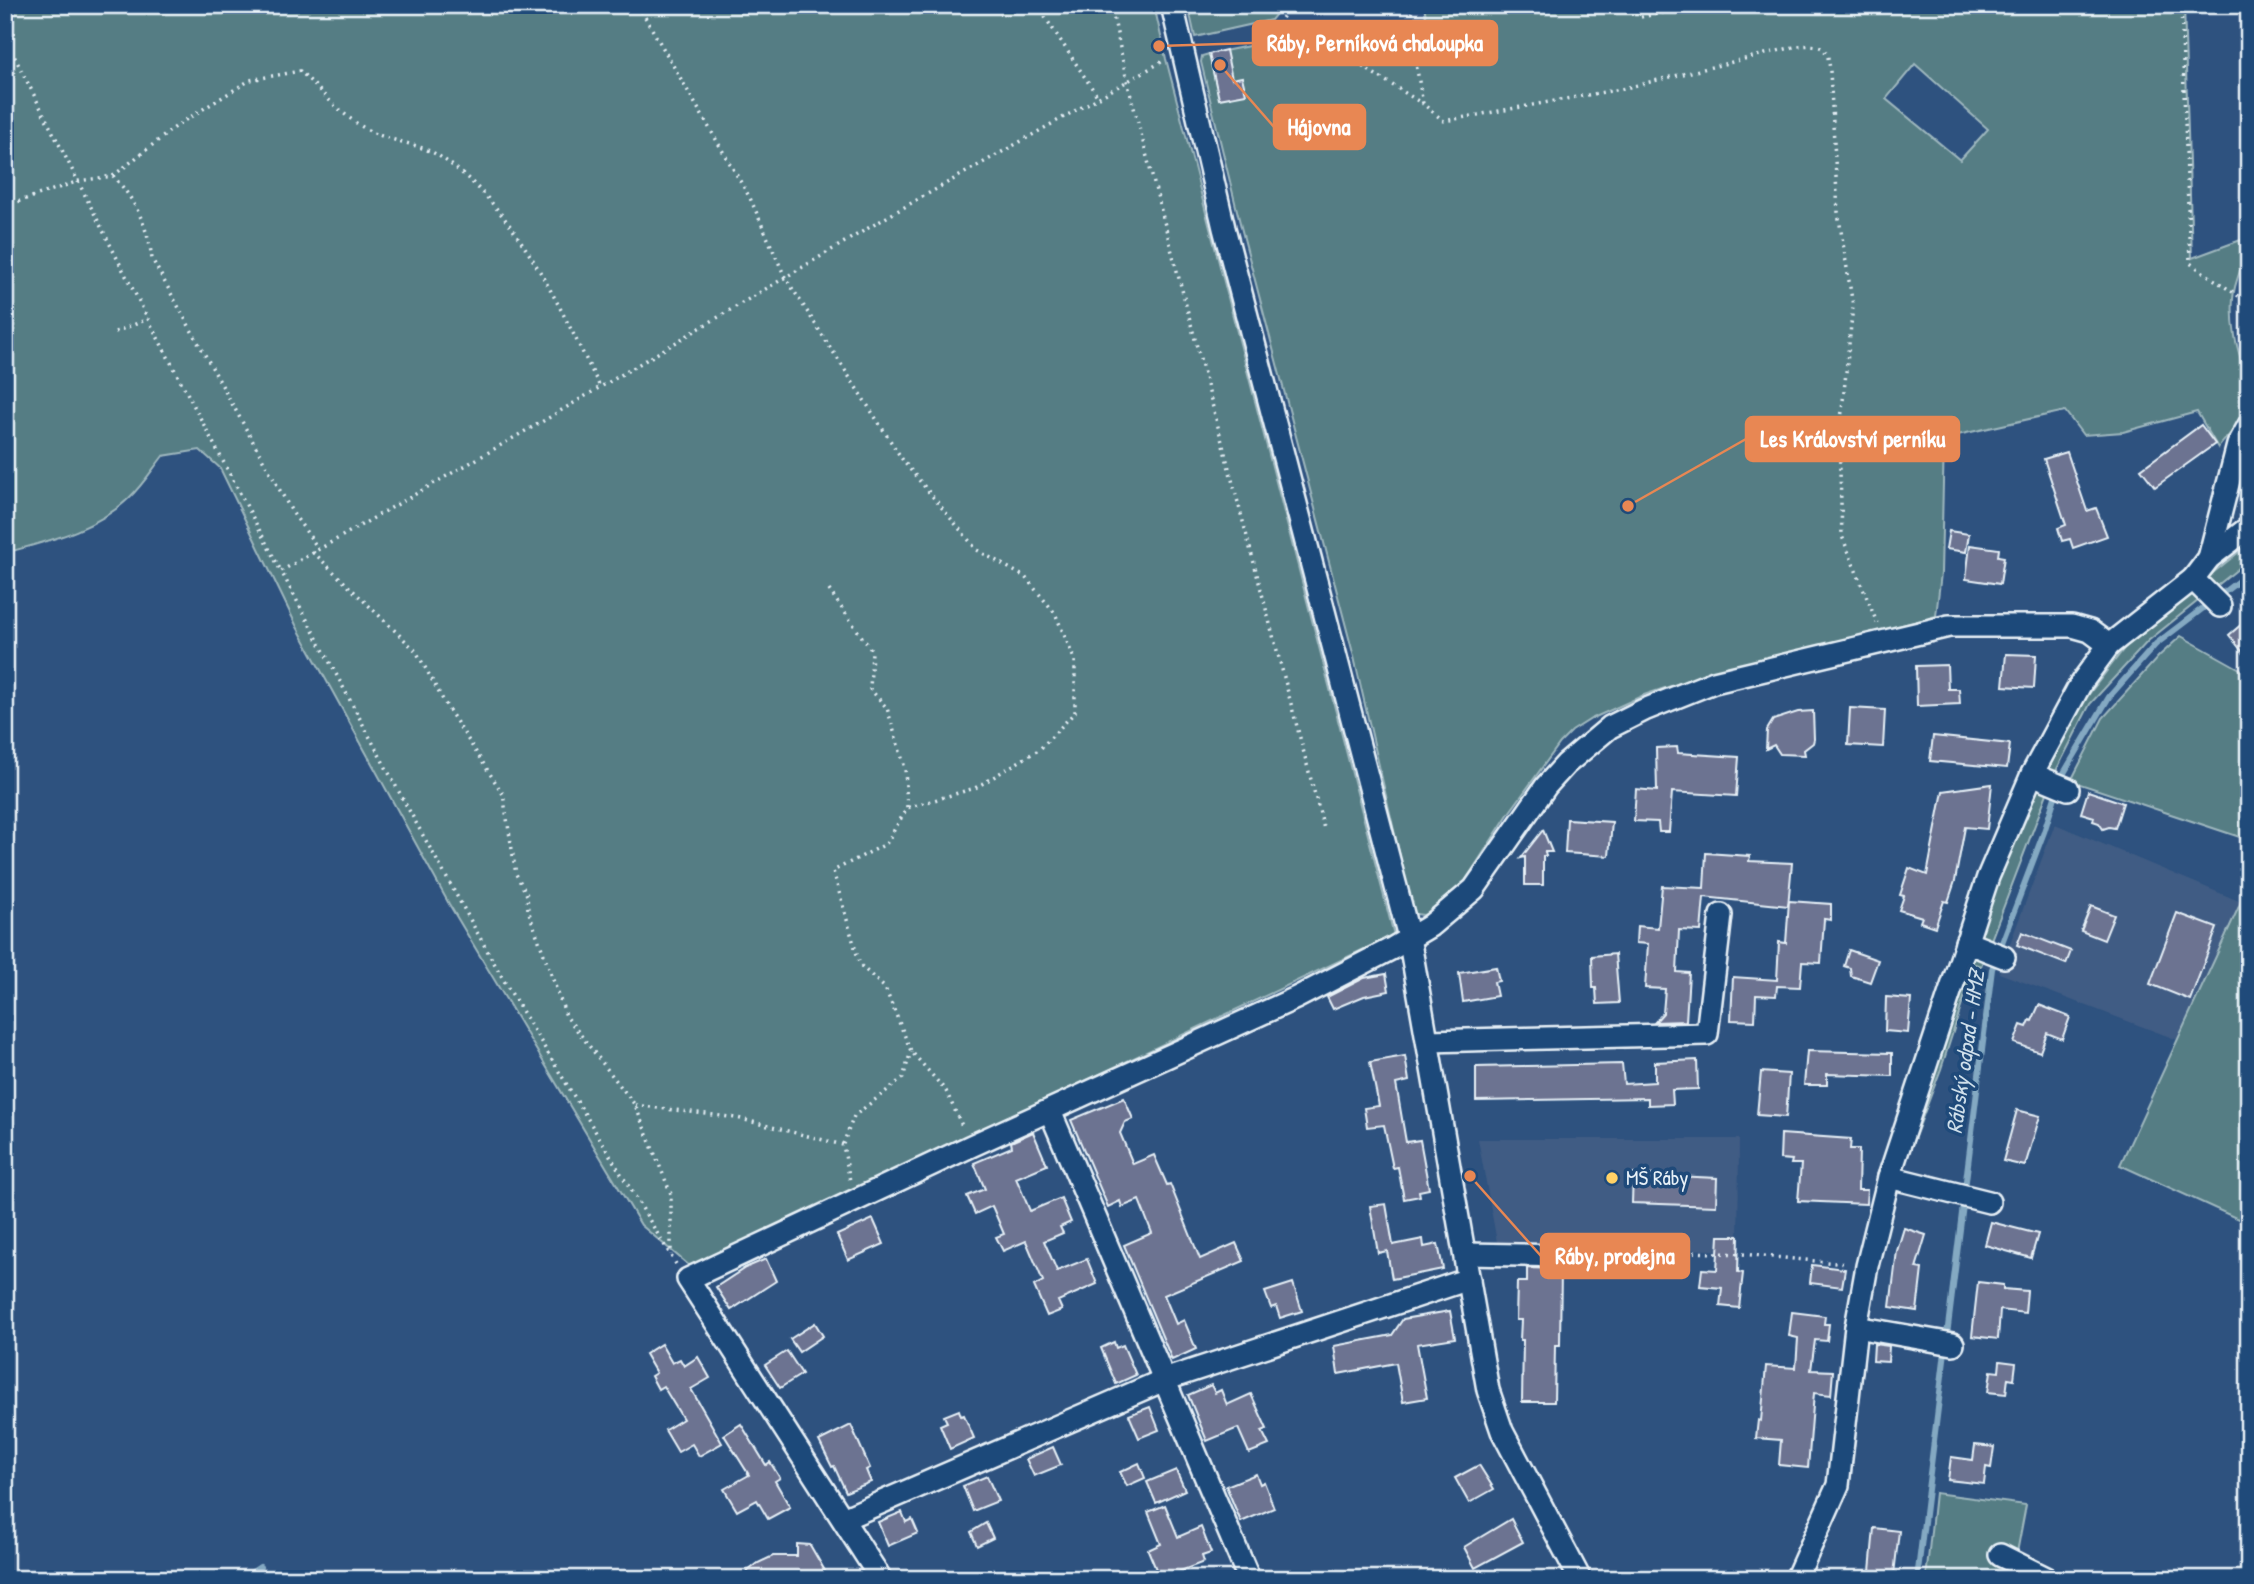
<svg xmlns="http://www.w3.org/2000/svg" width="2254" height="1584" viewBox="0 0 2254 1584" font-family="'Patrick Hand',sans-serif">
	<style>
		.built { fill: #415c84 }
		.green { fill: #557d84; stroke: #9eb7be; stroke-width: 2; fill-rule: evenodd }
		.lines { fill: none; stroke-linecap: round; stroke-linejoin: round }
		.stream { stroke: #84a9c2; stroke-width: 6 }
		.building { fill: #6c7391; stroke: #e8f1f8; stroke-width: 2 }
		.minor-casing { stroke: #e8f1f8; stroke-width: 26 }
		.path { stroke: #e8f1f8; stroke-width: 3.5; stroke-dasharray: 2 5; stroke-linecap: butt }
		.minor { stroke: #1f4a7a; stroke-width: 21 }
		.poi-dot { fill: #ffd166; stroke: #1f4a7a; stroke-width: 2.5 }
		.labels { text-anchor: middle; stroke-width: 7; stroke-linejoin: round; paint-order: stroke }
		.poi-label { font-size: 21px; fill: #e8f1f8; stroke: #1f4a7a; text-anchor: start }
		.water-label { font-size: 23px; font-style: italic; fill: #cfdfea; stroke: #1f4a7a }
		.leader { fill: none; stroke: #e88753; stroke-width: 2.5 }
		.callout-dot { fill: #e88753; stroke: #1f4a7a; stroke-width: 2.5 }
		.callout { fill: #e88753; stroke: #e88753; stroke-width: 2.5 }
		.callout-label { font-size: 23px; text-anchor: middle; font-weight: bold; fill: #fff }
	</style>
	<rect width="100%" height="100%" fill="#2e527f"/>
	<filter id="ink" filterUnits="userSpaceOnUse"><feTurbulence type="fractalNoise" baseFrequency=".0143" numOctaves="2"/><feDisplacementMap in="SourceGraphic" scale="14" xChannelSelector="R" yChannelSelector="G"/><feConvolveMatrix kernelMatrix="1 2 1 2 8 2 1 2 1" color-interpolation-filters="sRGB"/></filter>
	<g filter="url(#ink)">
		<g class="built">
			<path d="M2055,824l186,78 -63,138 -179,-67z"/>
			<path d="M1478,1139h261l-1,112 -241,-9z"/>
		</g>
		<g class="green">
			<path d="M5,5h1149l12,54 228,876 -703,332 -50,-42 -192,-321 -153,-279 -76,-157 -20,-18 -37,6c-11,14 -21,30 -34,42 -33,32 -81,43 -124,55z"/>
			<path d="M1188,5h95l-12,15 -76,17z"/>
			<path d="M1424,5h760l8,253 57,-21c0,21 -15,40 -16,62 -1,12 0,25 2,37 3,21 19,52 13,73 -6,14 -21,27 -30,39l-21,-36 -74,20 -40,3 -18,-24 -121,27 -3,135 -5,43 -109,30 -111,25 -72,24 -53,24 -19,12 -12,12 -51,70 -51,79 -25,20 -10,3 -7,-1 -4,-5 -58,-252 -113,-430 -40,-165 1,-6 7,-2 60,-12 2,8 155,-33zM1915,64l73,65 -28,31 -74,-61z"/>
			<path d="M2249,544v16l-101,81 -58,63 -36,71 -73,191 -6,-2 -34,105 -36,94 -2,-4 96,-291 70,-148 64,-83z"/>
			<path d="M2181,636l68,38v166l-178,-59 32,-63 56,-62z"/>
			<path d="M2241,902l8,3v319l-129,-59z"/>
			<path d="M1935,1493l91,12 -14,74h-86z"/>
		</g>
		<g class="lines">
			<g class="stream">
				<path d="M242,1579l18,-12"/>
				<path d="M1917,1579l75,-610 52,-137 17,-54 48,-81 47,-53 93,-71"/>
			</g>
		</g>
		<g class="building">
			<path d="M1226,50l6,29 10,-2 4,17 -27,5 -10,-45z"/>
			<path d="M2201,425l14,19 -60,43 -14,-18z"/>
			<path d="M2067,452l20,59 9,-3 11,28 -34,12 -3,-9 -8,2 -4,-13 8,-3 -22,-66z"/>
			<path d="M1949,531l20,3 -3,18 -20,-3z"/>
			<path d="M1970,545l29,4 -1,7 6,1 -4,27 -34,-5z"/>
			<path d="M2249,618v42l-20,-25z"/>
			<path d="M2006,654l30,1 -2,33 -31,-2z"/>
			<path d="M1947,665l1,24h11l1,15 -43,2 -1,-40z"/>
			<path d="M1850,708l35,2 -2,37 -35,-2z"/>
			<path d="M1813,711l1,28 -1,4 -9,7 1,5 -25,-1 -6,-9 -8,4 1,-19 6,-10 25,-8z"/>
			<path d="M1933,736l77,8 -3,24 -77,-7z"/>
			<path d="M1677,747l1,6 61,4 -3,39 -64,-4 -3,40h-10l-1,-10 -24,-1 2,-32 21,2 -1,-43z"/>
			<path d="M1992,784l-5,45 -22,-2 -10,54 -7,21 -4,-1 -9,26 -15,-5 2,-5 -23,-7 5,-14 -4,-1 9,-27 18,7 16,-84z"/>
			<path d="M2088,791l35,12 -8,25 -6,-1 -6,2 -4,-6 -6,-2 1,-4 -13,-4z"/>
			<path d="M1567,819l45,3 -3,34 -44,-3z"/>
			<path d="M1543,830l9,22h-7l1,4h-3v29h-18v-28l-4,1z"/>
			<path d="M1706,853l44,3 -1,5 43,2 -4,43 -84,-9 -3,34 -22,-1 -2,42 12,1 -3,48 -31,1 8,-9 2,-24 -20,-1 3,-44 -12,-1 1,-17 21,2 4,-42 42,2z"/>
			<path d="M1789,901l42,3v16l-7,-1 -3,44 -19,-1 -2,25 -23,-1 -1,10 -20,-1 -1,26 -24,-1 2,-43 44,3 2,-38 7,1z"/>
			<path d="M2091,906l23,9 -10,25 -23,-9z"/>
			<path d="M2177,913l40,15 -27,72 -40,-16z"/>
			<path d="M2022,932l49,19 -5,13 -49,-19z"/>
			<path d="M1849,950l29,10 -8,22 -19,-6 -1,-8 -6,-2z"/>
			<path d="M1615,954l4,49 -22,1 -1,-16h-3l-1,-32z"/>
			<path d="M1496,967l3,14 -5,1 3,14 -34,6 -4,-29z"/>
			<path d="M1386,974l3,17 -25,5 -31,13 -6,-12 37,-19z"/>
			<path d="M1886,997l25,2 -3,34 -23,-2z"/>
			<path d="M2039,1005l31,12 -8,22 -15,-6 -7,19 -26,-9 7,-18 6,2 3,-7 2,1z"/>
			<path d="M1807,1051l85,2v23l-65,-2v11h-23z"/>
			<path d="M1405,1056l4,25 -13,3 10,58 14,-2 9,49 -10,2 1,5 -16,3 -6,-32 -5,1 -9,-43 -17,2 -3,-19 15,-2 -9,-44z"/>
			<path d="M1697,1060l1,29 -26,1 1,14 -25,1v-7l-172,3v-34l146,-3 2,20 31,-2v-20z"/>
			<path d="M1761,1072l28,2 -3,43 -29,-2z"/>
			<path d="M1124,1098l9,21 -8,3 -5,11 13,31 21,-9 13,30 3,-1 30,75 36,-16 8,18 -80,34 12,29 8,-4 12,29 -24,11 -48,-115 28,-12 -13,-33 -17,7 -2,-6 -12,6 -37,-87z"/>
			<path d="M2017,1110l23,6 -15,50 -22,-5z"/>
			<path d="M1033,1132l14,33 -31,13 14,33 31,-13 10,24 -11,5 3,6 -19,8 13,30 30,-12 10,25 -39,17 4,9 -15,6 -13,-30 9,-5 -17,-40 -23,10 -7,-14 8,-3 -12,-28 -17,8 -8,-18 18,-7 -11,-26 38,-16 -1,-5z"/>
			<path d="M1781,1134l70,5 -1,10h9l-1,41h9l-1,14 -68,-3 3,-37h-10l1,-4 -12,-1z"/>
			<path d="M1633,1174l84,4 -1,28 -84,-3z"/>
			<path d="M1386,1204l7,41 30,-6 1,8 14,-3 5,25 -51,10 -5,-28 -9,2 -8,-47z"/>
			<path d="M873,1219l11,25 -36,16 -11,-25z"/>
			<path d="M1991,1222l47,12 -7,24 -46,-13z"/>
			<path d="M1904,1228l22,7 -10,33 6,1 -5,42 -27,-4 7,-56z"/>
			<path d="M1719,1236h20l-1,36 5,1 -4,35 -19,-2 2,-18 -22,-2 2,-17 15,1z"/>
			<path d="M766,1259l10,22 -45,29 -15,-23 29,-19z"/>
			<path d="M1812,1265l33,4 -3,18 -32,-4z"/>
			<path d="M1527,1268l34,1 -1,76h-5l-1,57h-32l1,-62h-3l1,-20h-5l1,-38h10z"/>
			<path d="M1978,1282l25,3v4l24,2 -2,22 -25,-3 -2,29 -26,-3z"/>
			<path d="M1293,1283l9,28 -22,7 -4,-12 -5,2 -6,-16z"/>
			<path d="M1450,1311l5,27 -38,6 10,54 -24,4 -7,-39 -58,11 -4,-28 58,-11 11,-16z"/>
			<path d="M1792,1312l33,4 -1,8h5l-2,17 -12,-1 -4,30 22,1 -2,24 -17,-2 -6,75 -29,-3 2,-25 -25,-2 2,-18 3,1 5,-55 30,2 2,-30 -9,-2z"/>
			<path d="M815,1323l8,13 -24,16 -9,-13z"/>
			<path d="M1114,1342l2,6 7,-3 13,30 -20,9 -15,-36z"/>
			<path d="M661,1344l11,19 8,-4 4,7 14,-9 12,21 -19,11 31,54 -23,13 -7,-12 -14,8 -13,-22 18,-11 -20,-33 -5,3 -7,-13 5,-3 -11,-19z"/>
			<path d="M1874,1344l15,2 -1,16 -15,-1z"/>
			<path d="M787,1351l15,23 -22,14 -15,-23z"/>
			<path d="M2000,1361l16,2 -2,16 -6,-1 -2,16 -18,-2 3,-21 8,1z"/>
			<path d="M1211,1385l4,8 6,-3 6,15 24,-11 16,35 -5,2 7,14 -20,8 -11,-25 -31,13 -19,-46z"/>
			<path d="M1150,1407l9,23 -20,8 -10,-23z"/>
			<path d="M959,1410l2,6 3,-1 10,23 -24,11 -10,-24 7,-3 -3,-6z"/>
			<path d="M741,1424l25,41 4,-3 10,16 -5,3 15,26 -22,12 -11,-19 -20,11 -13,-22 25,-14 -25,-40z"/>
			<path d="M851,1425l19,43 -4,2 5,12 -25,10 -12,-26 -2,1 -13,-26z"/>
			<path d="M1975,1445l19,2 -3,21 -5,-1 -2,17 -36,-4 3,-23 22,3z"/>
			<path d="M1053,1447l8,18 -27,11 -8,-17z"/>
			<path d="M1139,1463l6,15 -18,8 -7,-14z"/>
			<path d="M1479,1465l15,24 -25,14 -14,-25z"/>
			<path d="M1176,1470l9,20 -29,13 -9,-21z"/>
			<path d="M1256,1474l4,10 4,-2 10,26 -33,14 -15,-36z"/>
			<path d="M987,1476l11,25 -25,10 -10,-25z"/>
			<path d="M1165,1505l13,32 23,-10 10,26 -9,3 2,6 -44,17 -12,-29 13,-6 -13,-32z"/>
			<path d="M902,1512l4,10 6,-3 6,14 -30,13 -10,-24z"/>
			<path d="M1511,1519l12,23 -48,26 -11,-21z"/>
			<path d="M986,1523l7,15 -16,8 -6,-14z"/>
			<path d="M1874,1528l25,3 -5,43 -24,-3z"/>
			<path d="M797,1544l13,1 15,26 -13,8h-74l20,-16 15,-7h24z"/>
		</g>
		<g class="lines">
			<g class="minor-casing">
				<g id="minor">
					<path d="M1172,5l52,223 185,709 79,453 14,41 78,148"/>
					<path d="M2209,558l29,-113 11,-20"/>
					<path d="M2193,579l27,27"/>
					<path d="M2032,774l36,15"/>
					<path d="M1966,942l38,15"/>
					<path d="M1428,1041l279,-7 14,-119"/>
					<path d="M1050,1111l199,468"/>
					<path d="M1889,1177l100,25"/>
					<path d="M1465,1254l156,3"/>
					<path d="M1856,1327l97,17"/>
					<path d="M843,1519l321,-139 305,-101"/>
					<path d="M2000,1555l48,24"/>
					<path d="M881,1579l-193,-300 283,-133 325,-148 97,-50 37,-22 44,-37 72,-103 20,-22 44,-37 34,-17 70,-28 235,-56h123l18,5 19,14"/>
					<path d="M1796,1579l42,-94 18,-158 11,-61 22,-89 99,-300 44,-103 49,-91 28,-38 84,-66 16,-21 40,-31"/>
				</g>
			</g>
			<g class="path">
				<path d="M638,5l112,193 35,79 119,185 73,88 48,27 30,36 20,48v51l-35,37 -65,39 -68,20"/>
				<path d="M1037,5l61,92"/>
				<path d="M1111,5l16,76 197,748"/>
				<path d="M1413,5l-4,19 14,80 21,17 177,-32 177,-43c24,-2 30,0 32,25l8,141 15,94 -14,133 3,97 35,87"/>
				<path d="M2181,5l9,258 50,34"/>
				<path d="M1641,17l62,-12"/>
				<path d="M1297,26l126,78"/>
				<path d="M1275,30l15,-25"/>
				<path d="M5,38l143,281 133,252"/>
				<path d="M113,176l66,-52 71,-44 50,-9c22,21 45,49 74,62 20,9 47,11 65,23 78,51 120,151 161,231"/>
				<path d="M5,206l74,-25 34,-5c22,23 35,51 39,83l140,253 26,36"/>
				<path d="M115,332l33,-13"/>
				<path d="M313,552l103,99 31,56 56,87 13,80 11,21 1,15 38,106 69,89 36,89v61"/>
				<path d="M829,590l43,61 -2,38 17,19 18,60 2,40 -21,36 -53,27 27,94 25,23 26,63 35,40 17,37"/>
				<path d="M635,1105l102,13 106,27 7,36"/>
				<path d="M843,1144l11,-28 49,-38 8,-27"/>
				<path d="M1638,1250l104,4 105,10"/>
				<path d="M676,1264l-169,-278 -102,-183 -124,-232 269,-154 342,-203 273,-154"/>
			</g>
			<use href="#minor" class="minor"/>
		</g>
	</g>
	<circle class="poi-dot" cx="1612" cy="1178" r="7"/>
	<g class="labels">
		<g class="poi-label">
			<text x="1626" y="1185">MŠ Ráby</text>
		</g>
		<g class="water-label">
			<text transform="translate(1965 1052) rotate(-82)" y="8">Rábský odpad - HMZ</text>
		</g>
	</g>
	<path class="leader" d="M1159 46L1253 43M1220 65L1274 127M1628 506L1746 439M1470 1176L1541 1256"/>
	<g class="callout-dot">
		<circle cx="1159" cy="46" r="7"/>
		<circle cx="1220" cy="65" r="7"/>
		<circle cx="1628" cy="506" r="7"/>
		<circle cx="1470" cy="1176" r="7"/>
	</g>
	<g class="callout">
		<rect x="1253" y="21" width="244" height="44" rx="7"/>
		<rect x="1274" y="105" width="91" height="44" rx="7"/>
		<rect x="1746" y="417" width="213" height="44" rx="7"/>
		<rect x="1541" y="1234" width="148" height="44" rx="7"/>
	</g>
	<g class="callout-label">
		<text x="1375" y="51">Ráby, Perníková chaloupka</text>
		<text x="1319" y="135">Hájovna</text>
		<text x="1853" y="447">Les Království perníku</text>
		<text x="1615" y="1264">Ráby, prodejna</text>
	</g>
	<rect width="2254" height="1584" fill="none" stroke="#1f4a7a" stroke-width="28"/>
	<rect x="14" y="14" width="2226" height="1556" fill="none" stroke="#e8f1f8" stroke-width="2.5" filter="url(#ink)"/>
</svg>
